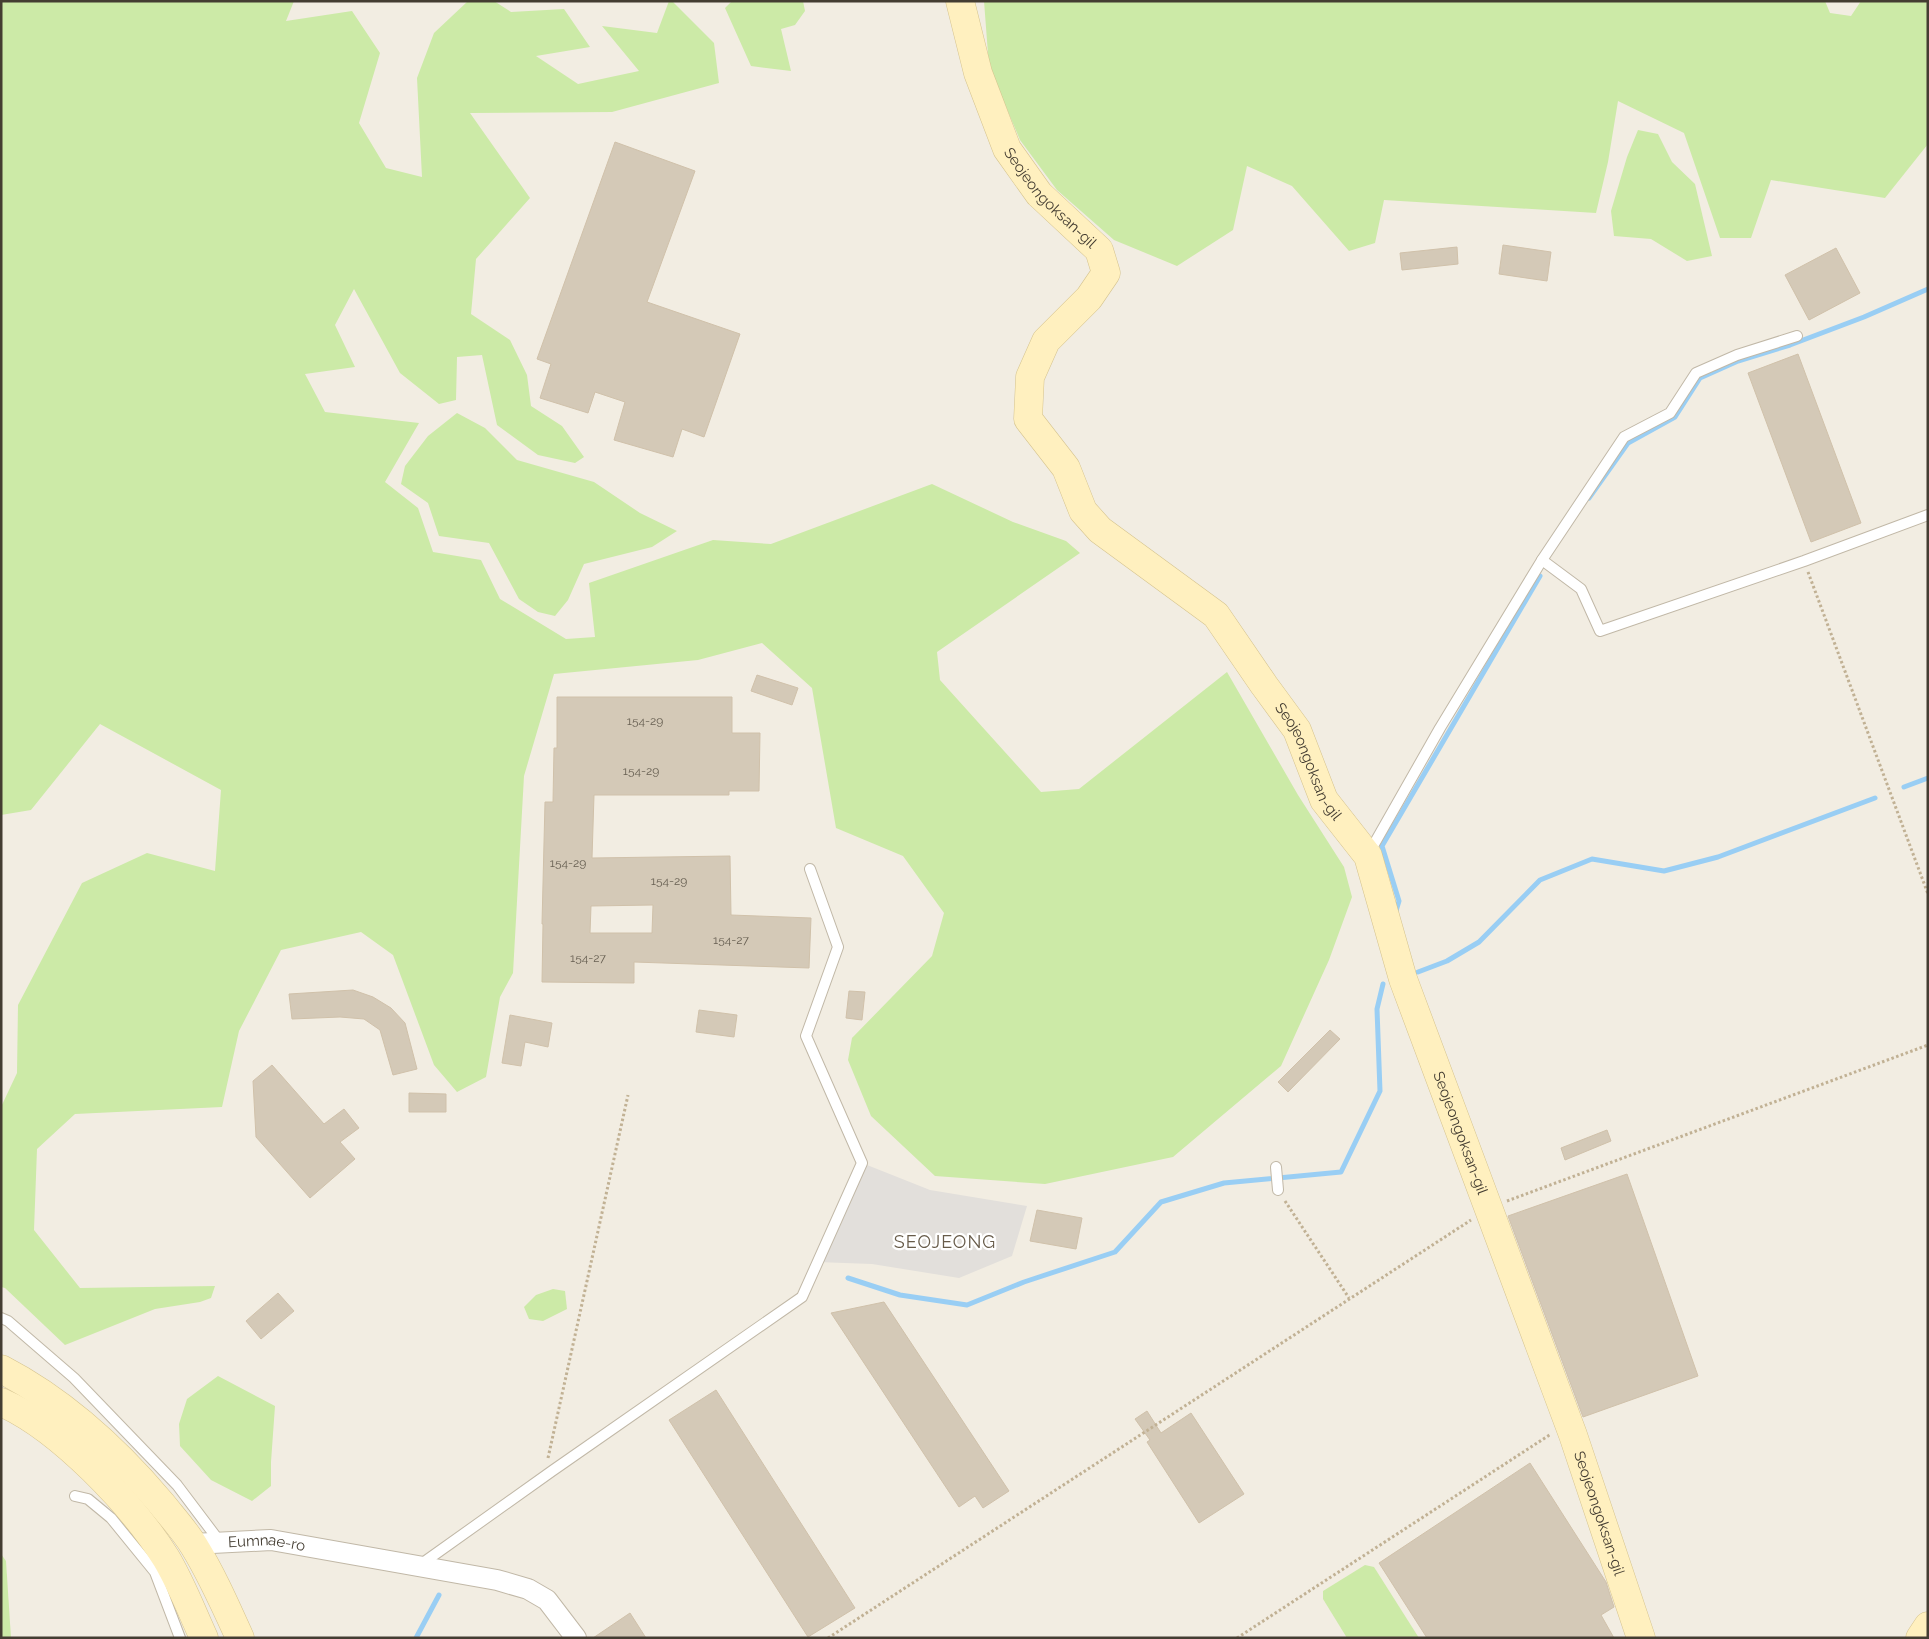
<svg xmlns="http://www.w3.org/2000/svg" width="1929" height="1639" viewBox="0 0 1929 1639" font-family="Raleway,sans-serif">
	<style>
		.green { fill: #cceaa7 }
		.parking { fill: #e2dfdb }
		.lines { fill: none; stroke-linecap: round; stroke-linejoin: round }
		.stream { stroke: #99cef4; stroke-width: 5 }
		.building { fill: #d4c9b7; stroke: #d0c1aa; fill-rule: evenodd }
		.lane-casing { stroke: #c1b8a7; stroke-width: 12 }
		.street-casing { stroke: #c1b8a7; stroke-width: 22 }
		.secondary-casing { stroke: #d5c38e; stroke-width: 29 }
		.path { stroke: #c1b194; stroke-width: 3; stroke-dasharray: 2.5 2.5; stroke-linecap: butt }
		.lane { stroke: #fff; stroke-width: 10 }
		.street { stroke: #fff; stroke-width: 20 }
		.secondary { stroke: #fff0bf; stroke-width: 28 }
		.labels { text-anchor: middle; stroke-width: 4.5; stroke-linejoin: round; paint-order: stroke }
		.number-label { font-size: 12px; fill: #686053 }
		.street-label { font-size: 15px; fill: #443d32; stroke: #fff }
		.quarter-label { font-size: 18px; letter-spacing: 1px; fill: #675b49; stroke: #fff }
	</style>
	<rect width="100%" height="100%" fill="#f2ede2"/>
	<g class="green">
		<path d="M1,1h293l-8,20 66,-10 28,42 -21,70 27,45 36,9 -5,-99 17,-45 34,-32h26l17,11 53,-3 26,38 -54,9 42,28 61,-13 -37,-45 55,7 12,-32h3l42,42 5,40 -107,29 -142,1 60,85 -54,61 -5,55 39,26 17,35 4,31 31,20 22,31 -9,6 -37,-8 -41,-30 -15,-70 -25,2 -1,43 -17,4 -39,-31 -46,-84 -19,36 20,42 -50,7 20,38 94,11 -34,59 33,26 15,44 48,8 19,39 66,40 29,-2 -6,-54 124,-43 58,4 161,-60 81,38 53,19 14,12 -143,99 3,28 101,112 38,-3 148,-117 71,123 46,72 8,30 -23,63 -48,106 -108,91 -128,27 -110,-8 -64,-60 -23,-56 4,-22 80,-82 12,-43 -41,-57 -67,-28 -24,-140 -50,-45 -64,17 -144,14 -30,102 -11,197 -13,24 -14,80 -29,15 -23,-27 -41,-110 -32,-23 -80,18 -42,81 -17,76 -147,7 -38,35 -3,81 46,58 135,-2 -4,12 -11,4 -45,7 -90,36 -60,-57 -4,-1v-180l16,-34 1,-68 64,-122 65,-30 68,18 6,-81 -121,-66 -69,86 -30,5z"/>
		<path d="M732,1h71l2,10 -10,14 -14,4 10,42 -40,-5 -26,-58z"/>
		<path d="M984,1h841l5,12 21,3 10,-15h67v143l-43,54 -114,-18 -20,58h-31l-36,-105 -66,-32 -10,61 -12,51 -212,-13 -9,43 -26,8 -57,-65 -45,-20 -14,64 -56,36 -63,-26 -57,-50 -37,-50 -31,-73z"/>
		<path d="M1638,130l20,4 14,28 23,22 17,72 -25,5 -36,-22 -37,-3 -3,-25 16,-54z"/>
		<path d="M457,413l28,15 32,32 77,22 46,31 37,18 -25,16 -68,17 -16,36 -13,16 -17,-4 -19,-13 -30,-56 -50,-7 -11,-33 -27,-19 4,-18 23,-30z"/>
		<path d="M553,1289l12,2 2,18 -24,12 -14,-2 -5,-12 12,-12z"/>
		<path d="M218,1376l57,30 -4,56v24l-19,15 -41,-21 -31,-34 -1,-22 8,-25z"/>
		<path d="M1,1554l5,7 5,77h-10z"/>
		<path d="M1365,1565l9,2 45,71h-72l-24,-39v-8z"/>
	</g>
	<path class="parking" d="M862,1163l68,27 97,16 -15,50 -53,22 -87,-14 -55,-2z"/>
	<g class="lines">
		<g class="stream">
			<path d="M1589,498l39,-55 47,-26 25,-39 38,-17 52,-16 74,-28 64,-28"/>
			<path d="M1904,787l24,-9"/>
			<path d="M1395,914l4,-13 -17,-55 158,-270"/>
			<path d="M1418,972l29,-11 32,-19 61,-62 52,-21 72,12 54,-14 157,-59"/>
			<path d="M848,1278l52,17 67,10 57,-23 91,-30 46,-50 63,-19 117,-11 39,-81 -3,-82 6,-25"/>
			<path d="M416,1638l23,-43"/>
		</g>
	</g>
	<g class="building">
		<path d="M615,142l80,29 -48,131 93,32 -36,103 -22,-8 -9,28 -59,-17 11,-38 -30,-10 -7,21 -48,-15 11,-34 -14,-5z"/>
		<path d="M1503,245l48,7 -4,29 -48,-7z"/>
		<path d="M1457,247l1,17 -56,6 -2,-17z"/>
		<path d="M1836,248l24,45 -51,27 -24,-45z"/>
		<path d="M1798,354l63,169 -50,19 -63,-169z"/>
		<path d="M757,675l41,13 -6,17 -41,-14z"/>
		<path d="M557,697h175v36h28l-1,58h-30v4h-135l-2,63 138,-2 1,59 80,3 -2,50 -175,-6v21l-92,-1 1,-58h-1l3,-122h8l1,-54h3zM653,905l-1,28h-62l1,-27z"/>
		<path d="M353,990l20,7 18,11 14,15 12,46 -24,6 -13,-45 -16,-11 -24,-2 -48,2 -3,-25z"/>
		<path d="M849,991l16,1 -3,28 -16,-2z"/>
		<path d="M699,1010l38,5 -3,22 -38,-5z"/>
		<path d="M510,1015l42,8 -4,24 -23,-5 -4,24 -19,-3z"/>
		<path d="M1330,1030l10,9 -52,53 -10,-10z"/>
		<path d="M272,1065l52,59 20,-15 15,19 -19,14 15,17 -45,39 -54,-61 -3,-56z"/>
		<path d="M409,1093l37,1v18h-37z"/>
		<path d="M1607,1130l4,11 -46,19 -4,-12z"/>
		<path d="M1627,1174l71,202 -115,41 -75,-201z"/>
		<path d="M1037,1210l45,8 -6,31 -46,-8z"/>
		<path d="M278,1293l16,18 -33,28 -15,-18z"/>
		<path d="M884,1302l125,189 -26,17 -8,-12 -16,11 -128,-194z"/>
		<path d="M716,1390l139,218 -47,29 -139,-217z"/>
		<path d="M1147,1411l14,22 30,-20 53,81 -45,29 -52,-81 3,-2 -15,-21z"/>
		<path d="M1530,1463l76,119 8,25 -13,8 13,23h-187l-48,-75z"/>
		<path d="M630,1613l16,25h-53z"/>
	</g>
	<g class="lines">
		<g class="lane-casing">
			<g id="lane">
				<path d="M1542,560l39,29 19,42 204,-70 124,-46"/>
				<path d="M1369,853l71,-125 102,-168 82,-123 46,-24 26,-40 41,-18 60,-19"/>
				<path d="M1276,1167l2,23"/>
				<path d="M1,1318l7,3 66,57 103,107 43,57"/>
				<path d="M75,1496l13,3 23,19 44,54 25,66"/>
				<path d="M420,1565l132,-94 250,-174 60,-134 -56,-127 32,-89 -28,-78"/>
			</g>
		</g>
		<g class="street-casing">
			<g id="street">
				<path id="s1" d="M193,1544l78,-4 226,40 31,9 19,11 29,38"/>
			</g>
		</g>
		<g class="secondary-casing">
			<g id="secondary">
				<path id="s2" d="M960,1l18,72 29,76 32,45 60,56 7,23 -17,25 -43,43 -16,36 -2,42 38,49 17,43 17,19 116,85 48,70 33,45 27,70 44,56 35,123 170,456 68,203"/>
				<path d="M1,1369c62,32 116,82 160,134 11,14 24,28 33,43 18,29 32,61 46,92"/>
				<path d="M1,1402c59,26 131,102 165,156 15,25 26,54 38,80"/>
				<path d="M1920,1638l8,-12"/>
			</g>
		</g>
		<g class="path">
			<path d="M1808,572l120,322"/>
			<path d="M1285,1201l64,97"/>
			<path d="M1507,1201l421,-156"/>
			<path d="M548,1458l80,-363"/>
			<path d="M828,1638l643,-418"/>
			<path d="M1237,1638l314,-204"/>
		</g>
		<use href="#lane" class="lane"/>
		<use href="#street" class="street"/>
		<use href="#secondary" class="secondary"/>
	</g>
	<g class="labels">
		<g class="number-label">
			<text x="645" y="725">154-29</text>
			<text x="641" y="775">154-29</text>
			<text x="568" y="867">154-29</text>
			<text x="669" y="885">154-29</text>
			<text x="731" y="944">154-27</text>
			<text x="588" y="962">154-27</text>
		</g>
		<g class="street-label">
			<text dy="5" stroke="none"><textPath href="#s2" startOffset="221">Seojeongoksan-gil</textPath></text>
			<text dy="5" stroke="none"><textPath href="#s2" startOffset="941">Seojeongoksan-gil</textPath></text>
			<text dy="5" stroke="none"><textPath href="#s2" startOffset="1346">Seojeongoksan-gil</textPath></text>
			<text dy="5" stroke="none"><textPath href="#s2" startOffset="1751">Seojeongoksan-gil</textPath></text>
			<text dy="5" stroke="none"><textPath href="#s1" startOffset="74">Eumnae-ro</textPath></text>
		</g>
		<g class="quarter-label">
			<text x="945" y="1248">SEOJEONG</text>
		</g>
	</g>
	<rect width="1929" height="1639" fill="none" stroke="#443d32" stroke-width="5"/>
</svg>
